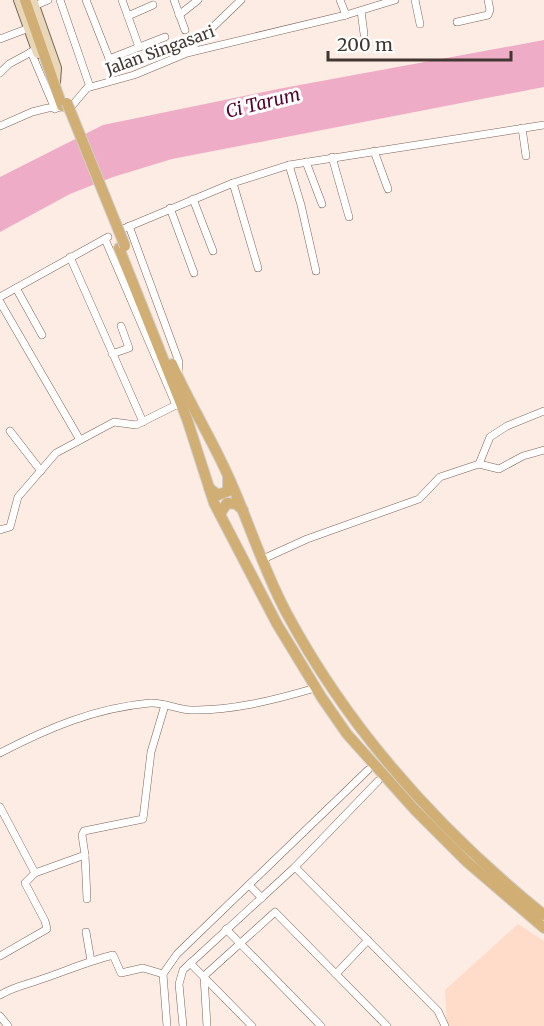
<svg xmlns="http://www.w3.org/2000/svg" width="544" height="1026" viewBox="0 0 544 1026" font-family="Merriweather,serif">
	<style>
		.built { fill: #ffdbc9 }
		.water { fill: #efacc6 }
		.lines { fill: none; stroke-linecap: round; stroke-linejoin: round }
		.minor-casing { stroke: #7c6458; stroke-width: 8 }
		.secondary-casing { stroke: #7c6458; stroke-width: 12 }
		.primary-casing { stroke: #d1cfce; stroke-width: 12 }
		.minor { stroke: #fff; stroke-width: 7 }
		.secondary { stroke: #e8d7b9; stroke-width: 10 }
		.primary { stroke: #d1af74; stroke-width: 10 }
		.primary-bridge-casing { stroke: #d1cfce; stroke-width: 12; stroke-linecap: butt }
		.primary-bridge { stroke: #d1af74; stroke-width: 10 }
		.labels { text-anchor: middle; stroke-width: 6; stroke-linejoin: round; paint-order: stroke }
		.street-label { font-size: 16px; fill: #413631; stroke: #fff }
		.water-label { font-size: 18px; font-style: italic; fill: #51022e; stroke: #fff }
	</style>
	<rect width="100%" height="100%" fill="#fdece3"/>
	<path class="built" d="M518,924l26,17v85h-97l-2,-36z"/>
	<path class="water" d="M544,40v47l-372,72 -59,18 -43,17 -70,38v-55l103,-52 175,-36z"/>
	<g class="lines">
		<g class="minor-casing">
			<g id="minor">
				<path d="M60,0l30,87"/>
				<path d="M86,0l28,71"/>
				<path d="M122,0l17,47"/>
				<path d="M174,0l11,30"/>
				<path d="M340,0l6,15"/>
				<path d="M415,0l5,24"/>
				<path d="M34,6l14,-6"/>
				<path d="M361,11l3,23"/>
				<path d="M179,15l19,-15"/>
				<path d="M128,16l25,-11"/>
				<path d="M457,22l31,-7 2,-5 -2,-10"/>
				<path d="M0,39l29,-11"/>
				<path d="M188,51l53,-51"/>
				<path d="M31,52l24,57"/>
				<path d="M109,59l56,-22"/>
				<path d="M0,73l9,-9 26,-14"/>
				<path d="M0,126l32,-14 16,-4 23,-1 16,-19 47,-13 53,-22 159,-38 49,-15"/>
				<path d="M522,128l4,28"/>
				<path d="M374,151l14,38"/>
				<path d="M332,157l17,60"/>
				<path d="M306,162l16,42"/>
				<path d="M289,165l12,40 15,66"/>
				<path d="M233,183l25,85"/>
				<path d="M193,199l20,52"/>
				<path d="M170,208l24,65"/>
				<path d="M129,226l50,136 -1,12"/>
				<path d="M123,229l110,-46 56,-18 255,-40"/>
				<path d="M105,239l71,166"/>
				<path d="M70,257l73,165"/>
				<path d="M16,288l26,47"/>
				<path d="M0,297l108,-60"/>
				<path d="M0,302l80,138"/>
				<path d="M112,354l17,-6 -8,-22"/>
				<path d="M10,431l31,40"/>
				<path d="M479,464l11,-27 17,-11 37,-15"/>
				<path d="M0,530l10,-3 8,-30 38,-44 58,-31 22,3 44,-22"/>
				<path d="M263,559l44,-20 112,-40 21,-22 39,-13 20,5 24,-13 21,-6"/>
				<path d="M0,753c48,-25 95,-45 150,-50 14,-1 27,7 41,7 40,1 83,-10 121,-21"/>
				<path d="M0,807l35,66 -10,10 20,38 2,8 -47,27"/>
				<path d="M85,855l2,44"/>
				<path d="M295,867l143,144 7,15"/>
				<path d="M35,873l50,-18 -3,-20 2,-4 59,-12 8,-67 14,-47"/>
				<path d="M249,885l13,13"/>
				<path d="M226,929l95,97"/>
				<path d="M86,932l5,29"/>
				<path d="M190,963l62,63"/>
				<path d="M336,974l32,-34"/>
				<path d="M0,995c15,-9 29,-11 45,-17 23,-8 44,-17 68,-23l8,18 22,-5 20,6"/>
				<path d="M0,1016l8,10"/>
				<path d="M167,1026l-4,-52 14,-20 191,-184"/>
				<path d="M183,1026l-4,-42 4,-14 112,-103 83,-86"/>
				<path d="M207,1026l-3,-50 71,-64 112,114"/>
			</g>
		</g>
		<g class="secondary-casing">
			<g id="secondary">
				<path d="M19,0l19,53"/>
				<path d="M32,0l24,68 -1,14"/>
			</g>
		</g>
		<g class="primary-casing">
			<g id="primary">
				<path d="M25,0l37,106"/>
				<path d="M119,248l68,171 27,84 63,121 45,74 25,36 68,76 52,52 77,66"/>
				<path d="M172,364c17,39 40,75 57,114 20,44 34,91 57,134 63,118 154,219 258,303"/>
				<path d="M209,488l9,7 10,-4v-13"/>
				<path d="M220,514l7,-11 9,1 7,6"/>
			</g>
		</g>
		<use href="#minor" class="minor"/>
		<use href="#secondary" class="secondary"/>
		<use href="#primary" class="primary"/>
		<g class="primary-bridge-casing">
			<path id="primary-bridge" d="M67,103l58,143"/>
		</g>
		<use href="#primary-bridge" class="primary-bridge"/>
	</g>
	<g class="labels">
		<g class="street-label">
			<text transform="translate(160 50) rotate(-20)" y="6">Jalan Singasari</text>
		</g>
		<g class="water-label">
			<text transform="translate(263 103) rotate(-14)" y="6">Ci Tarum</text>
		</g>
	</g>
	<path d="M328 51v9h183v-9" fill="none" stroke="#413631" stroke-width="3"/>
	<text x="337" y="51" font-size="18" fill="#413631" stroke="#ffffff" stroke-width="4.5" paint-order="stroke">200 m</text>
</svg>
